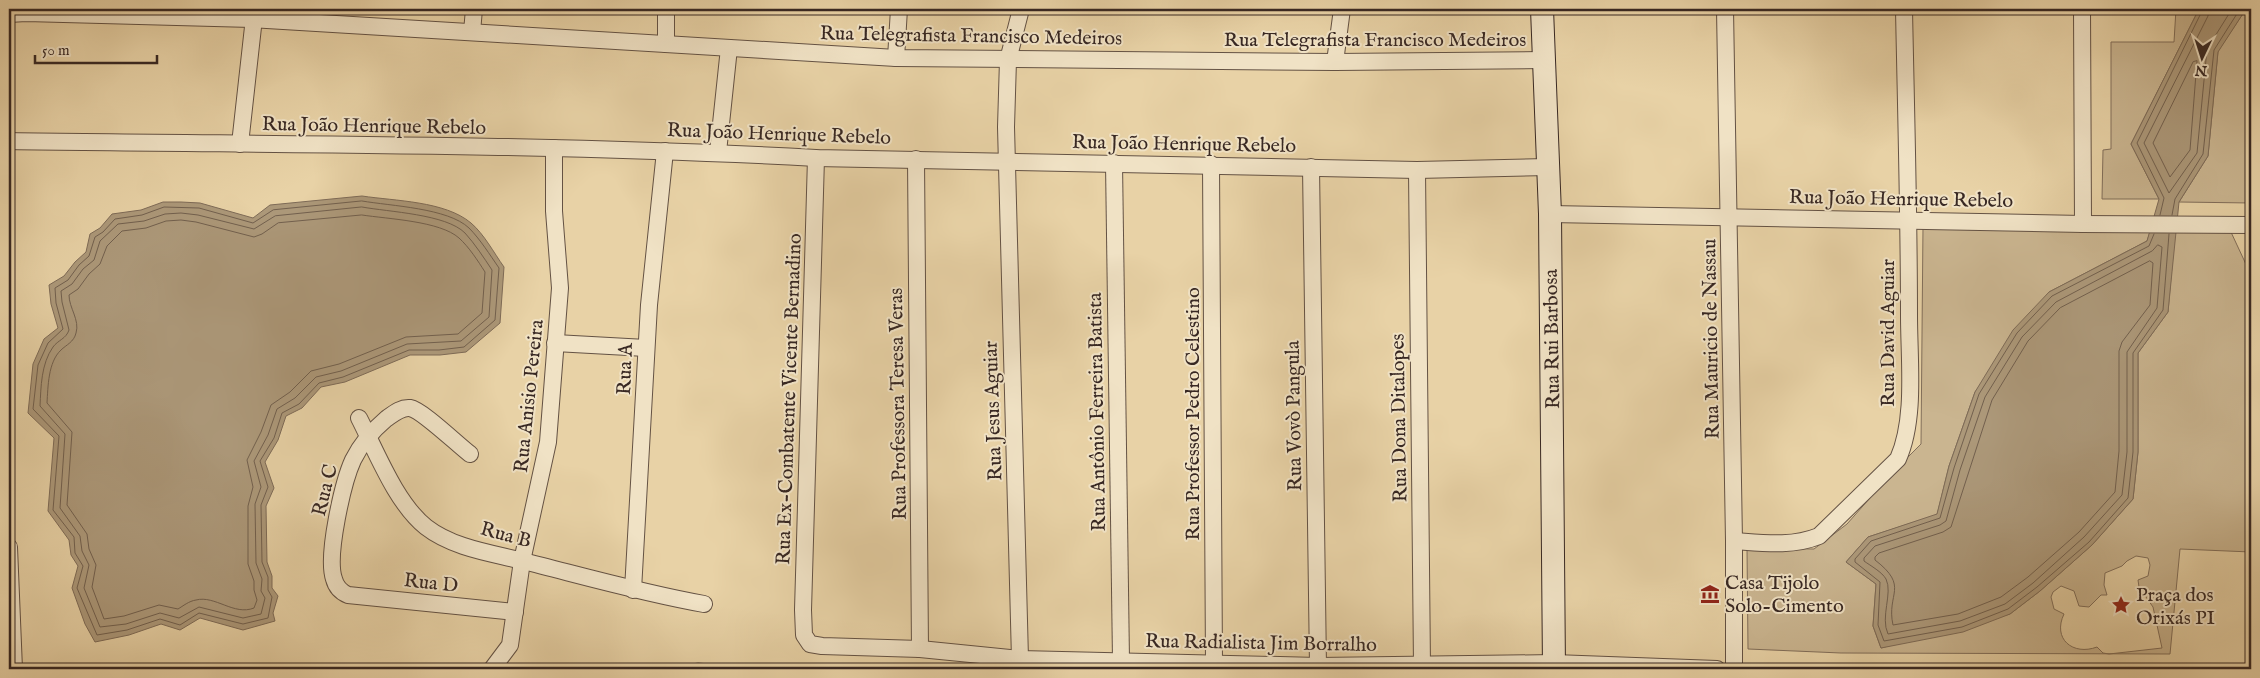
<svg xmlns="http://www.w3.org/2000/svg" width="2260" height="678" viewBox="0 0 2260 678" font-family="'IM FELL English',serif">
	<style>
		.green { fill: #cab590; stroke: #816e5a; fill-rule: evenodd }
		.water { fill: #ac9879; stroke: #7e6b57 }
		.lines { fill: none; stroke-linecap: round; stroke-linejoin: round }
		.shore { stroke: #72604e; stroke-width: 1 }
		.street-casing { stroke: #645244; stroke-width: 18 }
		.secondary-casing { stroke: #382823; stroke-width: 24 }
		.street { stroke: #f0e2c5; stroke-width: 16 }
		.secondary { stroke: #f0e2c5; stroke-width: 22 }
		.labels { text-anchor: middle; stroke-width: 4; stroke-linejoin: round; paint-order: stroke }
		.street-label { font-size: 20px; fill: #382823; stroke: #f0e2c5 }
		.poi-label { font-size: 20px; fill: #382823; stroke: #f0e2c5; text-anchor: start }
	</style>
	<rect width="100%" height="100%" fill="#e8d2a6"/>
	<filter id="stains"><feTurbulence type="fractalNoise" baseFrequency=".004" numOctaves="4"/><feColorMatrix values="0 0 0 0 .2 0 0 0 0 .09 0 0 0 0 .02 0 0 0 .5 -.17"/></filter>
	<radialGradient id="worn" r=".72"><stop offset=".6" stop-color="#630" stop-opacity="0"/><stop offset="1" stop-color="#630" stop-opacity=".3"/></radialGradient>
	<g class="green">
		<path d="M2176,9h23l-68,135 28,55h-57l1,-49 8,-1v-107h63z"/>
		<path d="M2246,9h5v194l-72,-1 29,-46 10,-105z"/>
		<path d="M1923,226l228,3 -4,12 -98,51 -74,100 -26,74 -12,49 -69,22 -22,25 30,22 -3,42 8,22 129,-34 30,-23 52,-46 41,-46 5,-47v-99l30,-41 7,-81 55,-1 21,45v277l-71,-3 -10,105 -329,-1 -93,-4 -1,-101 67,1 33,-25 46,-52 28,-28zM2136,556l12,2 2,7 -2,11 -10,4 1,7 14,20 9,41 -53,6 -6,-1 -6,-6c-24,9 -45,-8 -33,-33l-10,-5 -3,-12 2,-5 8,-6 13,5 5,15 10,1 12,-12h6l-3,-10 1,-12 17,-7 5,-5z"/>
	</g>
	<g class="water">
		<path d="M2199,9h47l-28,43 -10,104 -29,46 -11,110 -30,41v99l-5,47 -41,46 -52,46 -30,23 -47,18 -82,16 -8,-22 3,-42 -30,-22 22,-25 69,-23 12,-48 26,-74 38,-62 36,-38 98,-51 12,-42 -28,-55z"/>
		<path d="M362,196c33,5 83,5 109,27 13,11 23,30 33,44l-4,56 -34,29 -26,3h-30l-65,27 -24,5 -19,21 -16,8 -8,24 -13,22 9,26 -8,18 1,56 5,14v12l6,8 -5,17 2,8 -32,9 -43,-12 -20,12 -19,-6 -32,11 -34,7 -10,-18 -13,-36 6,-22 -7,-11 -2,-15 -21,-29 6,-73 -26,-25 5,-49 11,-25 14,-11 -7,-24 -2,-19 15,-9 11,-14 11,-10 4,-18 10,-6 12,-14 29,-4 22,-8h18l19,1 53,15 17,-13z"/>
		<path d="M698,663l68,6h-104z"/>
	</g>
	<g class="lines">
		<g class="shore">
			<path d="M2209,9l-1,7 -64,127 25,50 28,-40 10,-104 25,-40"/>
			<path d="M2197,61l-7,89 -20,27 -17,-34 40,-81z"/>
			<path d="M362,201c29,5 86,7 107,27 11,11 21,27 30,40l-4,52 -31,27 -25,3h-30l-66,27 -24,6 -20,21 -17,9 -8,25 -14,23 8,26 -7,18 1,57 6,15v13l4,7 -4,21 -25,6 -44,-11 -19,12 -20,-6 -33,11 -30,5 -20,-47 6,-22 -8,-13 -1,-16 -21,-27 6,-74 -26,-27 5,-44 10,-22 15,-14 -7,-26 -1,-15 13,-8 11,-15 10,-9 6,-19 8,-5 12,-13 27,-4 22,-8 35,1 54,15 20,-13z"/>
			<path d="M362,207c27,5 84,7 103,26 10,11 19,25 27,37l-3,47 -28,24 -54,3 -66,27 -25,6 -21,21 -18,11 -9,26 -14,26 7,26 -6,17 1,59 6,16 -1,12 4,7 -4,16 -18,4 -44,-11 -20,11 -19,-5 -34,11 -26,3 -16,-39 5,-23 -7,-14 -2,-15 -20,-28 5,-74 -25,-28c1,-19 1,-42 13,-59 5,-7 13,-8 16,-17l-7,-28 -1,-11 11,-7 11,-15 11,-9 6,-19 18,-17 26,-3 21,-7 16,-1 17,2 56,14 21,-13z"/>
			<path d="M362,215c26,4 78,6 97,23 10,9 19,23 26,34l-3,41 -24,21 -52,3 -67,27 -28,7 -21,21 -19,13 -10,27 -14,28 6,27 -5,19v58l6,17v9l3,10 -3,8c-20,8 -39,-13 -58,-8 -7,1 -13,6 -18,9l-19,-4 -35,11 -20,3 -12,-32 4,-22 -7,-16 -2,-15 -20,-29 5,-73 -25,-29c1,-16 1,-41 14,-53 5,-5 13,-8 15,-17 4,-13 -7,-25 -7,-38l9,-6 11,-15 11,-10 7,-18 15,-15 24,-3 20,-7 15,-1 15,2 58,15 8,-3 16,-11z"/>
			<path d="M2160,215l4,-17 -27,-55 66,-134"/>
			<path d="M2172,215l3,-16 28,-45 11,-104 26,-41"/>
			<path d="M2154,234l-5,12 -97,50 -35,37 -38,61 -25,74 -14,50 -69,23 -16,18v3l25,20 -2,43 6,16 78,-14 46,-18 29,-22 52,-45 39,-44 5,-46v-99l30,-43 6,-76"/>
			<path d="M2158,245l4,2 -5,61 -30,44v100l-5,43 -38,42 -51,46 -28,21 -45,17 -72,13c-8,-17 5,-41 -2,-55 -4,-7 -15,-13 -22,-18v-3l11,-12 65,-21 6,-4 14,-51 25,-73 37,-60 34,-35 96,-51z"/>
			<path d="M2150,261l3,2 -3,42 -28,37 -3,9v100l-4,41 -36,40 -51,45 -27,20 -43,17 -65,11c-7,-32 17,-38 -18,-65v-3l4,-4 64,-21 8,-5 41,-127 36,-59 32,-33z"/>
		</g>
		<g class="street-casing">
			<g id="street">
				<path d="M666,9v35"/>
				<path d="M1021,9l-13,51 -2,67 14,532 3,10"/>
				<path d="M1725,9l9,532v128"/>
				<path d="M2082,9l1,215"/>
				<path d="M9,14l17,-1 226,6 644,39 439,4 208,-2"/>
				<path d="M472,32l2,-23"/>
				<path d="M896,58l3,-49"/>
				<path d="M1335,62l7,-53"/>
				<path d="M9,141c269,4 538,2 807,17l601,12 131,-3"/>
				<path d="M240,144l15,-135"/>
				<path d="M718,152l11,-104"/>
				<path d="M816,158l-13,452 1,25 6,9 12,2 98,3 100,10 298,7 236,-3 163,6"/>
				<path d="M916,159l4,490"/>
				<path d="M1114,163l7,497"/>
				<path d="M1211,164l3,499"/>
				<path d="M1311,167l7,499"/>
				<path d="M1417,170l5,496"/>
				<path d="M1550,214l533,10 168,1"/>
				<path d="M555,343l91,5"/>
				<path d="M359,418c18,35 37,85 67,109 27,21 65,26 97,34 60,15 119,32 181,43"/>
				<path d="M470,454c-12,-9 -48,-44 -60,-46 -9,-1 -17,6 -24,11 -13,11 -25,25 -33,41 -10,22 -27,96 -19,119 2,8 7,13 14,16l167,17"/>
				<path d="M1734,541c29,2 58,6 85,-5l79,-77c18,-40 11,-98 11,-143 0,-102 -3,-205 -5,-307"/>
				<path d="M9,547l5,122"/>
				<path d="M633,590l16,-285 16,-154"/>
				<path d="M492,669l18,-24 12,-84 26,-119 12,-154 -6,-77v-63"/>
			</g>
		</g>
		<g class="secondary-casing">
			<path id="secondary" d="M1542,9l8,205 4,455"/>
		</g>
		<use href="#street" class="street"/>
		<use href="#secondary" class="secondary"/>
	</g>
	<defs>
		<g id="museum-bare" transform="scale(1.5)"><path d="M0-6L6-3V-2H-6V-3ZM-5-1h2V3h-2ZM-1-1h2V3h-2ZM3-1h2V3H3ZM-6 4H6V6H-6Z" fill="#8f2418" stroke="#f0e2c5" stroke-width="2.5" paint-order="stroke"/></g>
		<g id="sight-bare" transform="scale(1.5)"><path d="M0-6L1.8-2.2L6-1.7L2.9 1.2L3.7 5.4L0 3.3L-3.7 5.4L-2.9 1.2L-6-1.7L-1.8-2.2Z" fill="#8f2418" stroke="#f0e2c5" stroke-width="2.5" paint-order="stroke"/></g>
	</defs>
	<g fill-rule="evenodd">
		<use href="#museum-bare" x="1710" y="594"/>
		<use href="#sight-bare" x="2121" y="605"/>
	</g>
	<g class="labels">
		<g class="street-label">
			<text transform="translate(971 35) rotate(1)" y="7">Rua Telegrafista Francisco Medeiros</text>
			<text x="1375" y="46">Rua Telegrafista Francisco Medeiros</text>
			<text transform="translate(374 125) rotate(1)" y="7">Rua João Henrique Rebelo</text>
			<text transform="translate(779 133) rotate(2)" y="7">Rua João Henrique Rebelo</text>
			<text transform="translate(1184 143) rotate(1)" y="7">Rua João Henrique Rebelo</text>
			<text transform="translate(1901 198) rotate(1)" y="7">Rua João Henrique Rebelo</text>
			<text transform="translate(1887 333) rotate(-90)" y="7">Rua David Aguiar</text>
			<text transform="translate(1551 339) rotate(-91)" y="7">Rua Rui Barbosa</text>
			<text transform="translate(1710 339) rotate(-91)" y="7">Rua Mauricio de Nassau</text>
			<text transform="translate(624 369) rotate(-88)" y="7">Rua A</text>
			<text transform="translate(528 396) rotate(-84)" y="7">Rua Anisio Pereira</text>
			<text transform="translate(788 399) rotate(-88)" y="7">Rua Ex-Combatente Vicente Bernadino</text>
			<text transform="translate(897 404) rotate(-91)" y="7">Rua Professora Teresa Veras</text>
			<text transform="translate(992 411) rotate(-92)" y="7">Rua Jesus Aguiar</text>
			<text transform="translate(1096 412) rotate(-91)" y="7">Rua Antônio Ferreira Batista</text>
			<text transform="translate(1192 414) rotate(-90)" y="7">Rua Professor Pedro Celestino</text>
			<text transform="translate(1293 416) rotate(-91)" y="7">Rua Vovò Pangula</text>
			<text transform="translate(1398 418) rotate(-91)" y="7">Rua Dona Ditalopes</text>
			<text transform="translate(324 490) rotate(-76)" y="7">Rua C</text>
			<text transform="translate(506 534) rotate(15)" y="7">Rua B</text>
			<text transform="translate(431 582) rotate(6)" y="7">Rua D</text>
			<text transform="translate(1261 642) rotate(1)" y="7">Rua Radialista Jim Borralho</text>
		</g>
		<g class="poi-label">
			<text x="1725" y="589">Casa Tijolo<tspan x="1725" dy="23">Solo-Cimento</tspan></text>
			<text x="2136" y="601">Praça dos<tspan x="2136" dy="23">Orixás PI</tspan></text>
		</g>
	</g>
	<rect width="2260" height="678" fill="none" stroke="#e8d2a6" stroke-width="30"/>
	<rect x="10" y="10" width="2240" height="658" fill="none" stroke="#382823" stroke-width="2.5"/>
	<rect x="15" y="15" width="2230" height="648" fill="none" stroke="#382823"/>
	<g transform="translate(2202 58) rotate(184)" stroke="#f0e2c5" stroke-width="4" paint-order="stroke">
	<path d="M0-4L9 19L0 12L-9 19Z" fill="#382823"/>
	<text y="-8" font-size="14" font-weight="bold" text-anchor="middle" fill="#382823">N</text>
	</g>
	<path d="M35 55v8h122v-8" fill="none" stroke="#382823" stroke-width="2.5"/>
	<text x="42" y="55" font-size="15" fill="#382823" stroke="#f0e2c5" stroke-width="4" paint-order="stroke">50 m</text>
	<rect width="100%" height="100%" filter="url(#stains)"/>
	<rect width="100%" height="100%" fill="url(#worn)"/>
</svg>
